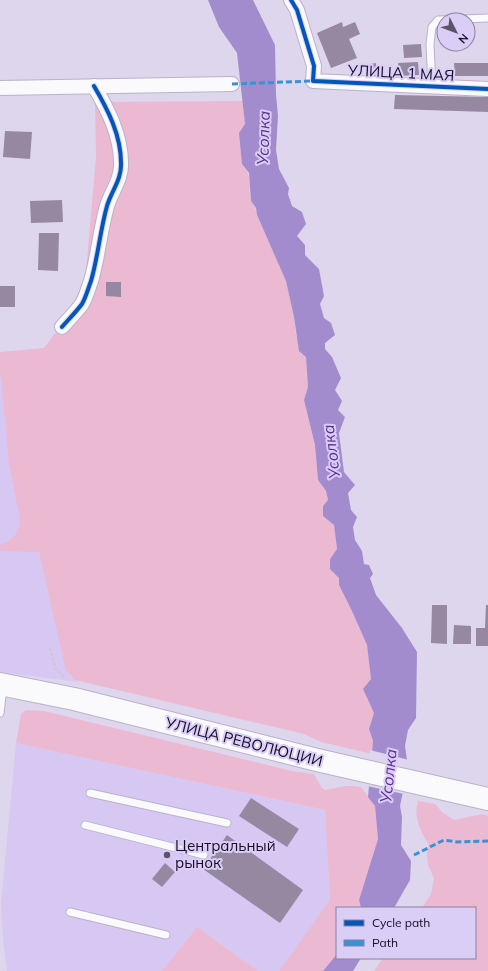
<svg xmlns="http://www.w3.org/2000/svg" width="488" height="971" viewBox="0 0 488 971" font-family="Mulish,sans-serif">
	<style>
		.built { fill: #d6c8f3 }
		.green { fill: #ecb9d2 }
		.water { fill: #a38cce }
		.pier { fill: #ded6ed }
		.building { fill: #9788a1 }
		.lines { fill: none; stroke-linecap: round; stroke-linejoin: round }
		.service-casing { stroke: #bab2c9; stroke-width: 9 }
		.minor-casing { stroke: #bab2c9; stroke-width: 16 }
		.primary-casing { stroke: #bab2c9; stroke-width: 24 }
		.path { stroke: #ccc9d1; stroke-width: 2.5; stroke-dasharray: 3 2; stroke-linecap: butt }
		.service { stroke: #faf9fc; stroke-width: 7 }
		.minor { stroke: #faf9fc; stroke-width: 14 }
		.primary { stroke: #faf9fc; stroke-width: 22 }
		.quiet { stroke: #3992d6; stroke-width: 3; stroke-dasharray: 6 3; stroke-linecap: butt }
		.cycleway-casing { stroke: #dacdf6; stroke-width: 6 }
		.cycleway { stroke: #0057b8; stroke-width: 4 }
		.poi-dot { fill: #5c536b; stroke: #dacdf6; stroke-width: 1.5 }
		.labels { text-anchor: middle; stroke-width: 4; stroke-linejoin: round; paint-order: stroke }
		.street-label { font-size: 15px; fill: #160d25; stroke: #dacdf6 }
		.poi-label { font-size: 15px; fill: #160d25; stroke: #dacdf6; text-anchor: start }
		.water-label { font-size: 16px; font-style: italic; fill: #5a2e94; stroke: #dacdf6 }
	</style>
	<rect width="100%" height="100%" fill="#ded6ed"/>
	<g class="built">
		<path d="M0,352l68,322 10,8 -78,-10z"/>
		<path d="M16,743l309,67 5,91 -51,70h-21l-61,-44 -35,44h-155l-4,-31 -2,-36z"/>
	</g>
	<g class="green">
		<path d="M243,101l2,23 -3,40c12,15 5,20 9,36 2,6 5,7 6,15l29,66 8,36 2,18 10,21 2,31 -4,13 11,45 3,35 8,11 2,9 -5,16 11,9 3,24 -7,10 9,20v6l12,24 16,36 4,34 -8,10 11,24 -5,16 4,12 -1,13 -51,-12 -17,-8 -229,-54 -9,-9 -27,-119 -39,-1v-6c13,-4 19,-12 20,-25l-11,-56 -8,-87h-1v-25l44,-4 40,-53 12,-138 -1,-55z"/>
		<path d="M27,710l17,1 248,60 22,3 8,14 3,2 21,-4h9l6,1 14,19 3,33 -19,61 2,8h-24v46l-14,17h-44l51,-71 -5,-90 -309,-67 5,-29 3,-3z"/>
		<path d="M418,801l17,3 7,8 12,8 28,-6 6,2v155h-114l9,-13h92v-50h-53l9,-14 3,-16 -6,-13 -1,-14 2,-6c-8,-12 -16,-30 -11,-44z"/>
		<path d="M197,927l61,44h-96z"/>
	</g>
	<g class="water">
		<path d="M208,0h45l22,45 1,50 2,21 -2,34 3,19 10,19 -1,6 4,12 10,6 4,12 -9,12 8,9v10l14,14 5,27 -4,8 4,14 7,5 4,12 -10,8v6l7,8 9,21 -6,12 7,11 -4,9 7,7 -6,16 5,39 11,13 -7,8 3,17 6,7 -4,10 2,13 7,11 2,13 5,1 4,9 -3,4 6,17 26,33 15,24 -1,66 -8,12 -3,16 3,21 -8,39 2,11 -1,28 10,16 -1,19 -16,28h-33l-2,-8 19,-61 -3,-33 -7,-9 5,-56 -4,-12 5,-16 -11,-24 8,-10 -4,-34 -16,-36 -12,-24v-7l-9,-9v-10l7,-10 -3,-24 -11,-9v-10l5,-6 -2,-9 -8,-11 -3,-35 -11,-45 4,-13 -2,-30 -7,-6 -5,-34 -8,-36 -29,-66 -1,-7 -5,-7 -2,-28 -7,-9 -3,-31 6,-9 -8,-71 -18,-26z"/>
		<path d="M337,954v4h24l-8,13h-30z"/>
	</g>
	<path class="pier" d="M370,750l39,10 1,8 -6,26 -37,-8z"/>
	<g class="building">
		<path d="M342,22l1,5 12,-5 5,12 -11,5 8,19 -26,10 -14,-35z"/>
		<path d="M421,44l1,13 -18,1 -1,-13z"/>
		<path d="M418,62l1,13 -20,1 -1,-13z"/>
		<path d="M376,63l1,16 -11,1 -1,-15z"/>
		<path d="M454,63h34v13h-33z"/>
		<path d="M395,95l93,2v15l-94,-3z"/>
		<path d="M5,131l27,1 -2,27 -27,-2z"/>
		<path d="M62,200l1,22 -32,1 -1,-22z"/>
		<path d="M39,233h20l-1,38 -20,-1z"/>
		<path d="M106,282h15v15l-15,-1z"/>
		<rect x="0" y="286" width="15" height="21"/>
		<path d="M432,605h15v39l-16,-1z"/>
		<path d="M486,605h2v41h-12v-18h9z"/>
		<path d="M454,625l17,1v18h-18z"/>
		<path d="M251,798l48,31 -12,18 -48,-31z"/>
		<path d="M227,835l76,55 -23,33 -77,-54z"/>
		<path d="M165,863l10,9 -13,15 -10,-8z"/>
	</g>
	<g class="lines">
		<g class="service-casing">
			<g id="service">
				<path d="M432,87l-2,-43 2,-17 6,-7 50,-2"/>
				<path d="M0,713l3,-26"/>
				<path d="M90,793l137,30"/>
				<path d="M85,825l119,30"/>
				<path d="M70,912l96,23"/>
			</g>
		</g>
		<g class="minor-casing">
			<g id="minor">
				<path d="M291,0l6,10 17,56 -1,15 175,8"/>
				<path d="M0,88l232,-4"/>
				<path d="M62,327c6,-7 14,-15 20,-23 4,-7 6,-15 9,-23 7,-24 9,-50 16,-75 4,-14 15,-27 14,-43 0,-28 -13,-53 -27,-77"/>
			</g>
		</g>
		<g class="primary-casing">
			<path id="primary" d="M0,684l74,15 243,61 171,39"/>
		</g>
		<path class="path" d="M50,648l5,20 10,10"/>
		<use href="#service" class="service"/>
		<use href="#minor" class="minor"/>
		<use href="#primary" class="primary"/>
		<g class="quiet">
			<path d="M232,84l81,-3"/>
			<path d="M414,855l30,-15 13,2 31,-1"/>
		</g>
		<g class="cycleway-casing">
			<g id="cycleway">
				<path d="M291,0l6,10 17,56 -1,15 175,8"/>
				<path d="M62,327c6,-7 14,-15 20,-23 4,-7 6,-15 9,-23 7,-24 9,-50 16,-75 4,-14 15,-27 14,-43 0,-28 -13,-53 -27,-77"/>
			</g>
		</g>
		<use href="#cycleway" class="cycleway"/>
	</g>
	<circle class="poi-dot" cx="167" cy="855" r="4"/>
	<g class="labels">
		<g class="street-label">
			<text transform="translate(401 73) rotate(3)" y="5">УЛИЦА 1 МАЯ</text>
			<text transform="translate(244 742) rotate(14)" y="5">УЛИЦА РЕВОЛЮЦИИ</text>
		</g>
		<g class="poi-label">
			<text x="175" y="851">Центральный<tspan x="175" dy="17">рынок</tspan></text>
		</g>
		<g class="water-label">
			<text transform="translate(263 138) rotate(-88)" y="6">Усолка</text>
			<text transform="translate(331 452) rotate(-97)" y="6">Усолка</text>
			<text transform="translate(388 776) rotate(-84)" y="6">Усолка</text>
		</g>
	</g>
	<rect x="336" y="907" width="140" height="52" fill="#dacdf6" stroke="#8c80a2"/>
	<rect x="344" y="920" width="20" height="6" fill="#0057b8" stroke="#8c80a2"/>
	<text x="372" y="927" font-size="12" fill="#160d25">Cycle path</text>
	<rect x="344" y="940" width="20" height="6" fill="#3992d6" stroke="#8c80a2"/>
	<text x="372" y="947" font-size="12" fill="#160d25">Path</text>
	<g transform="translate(456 32) rotate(132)"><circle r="19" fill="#dacdf6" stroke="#8c80a2"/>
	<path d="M0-3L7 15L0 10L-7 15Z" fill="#5c536b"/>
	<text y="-6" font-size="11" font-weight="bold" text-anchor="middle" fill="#160d25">N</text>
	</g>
</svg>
